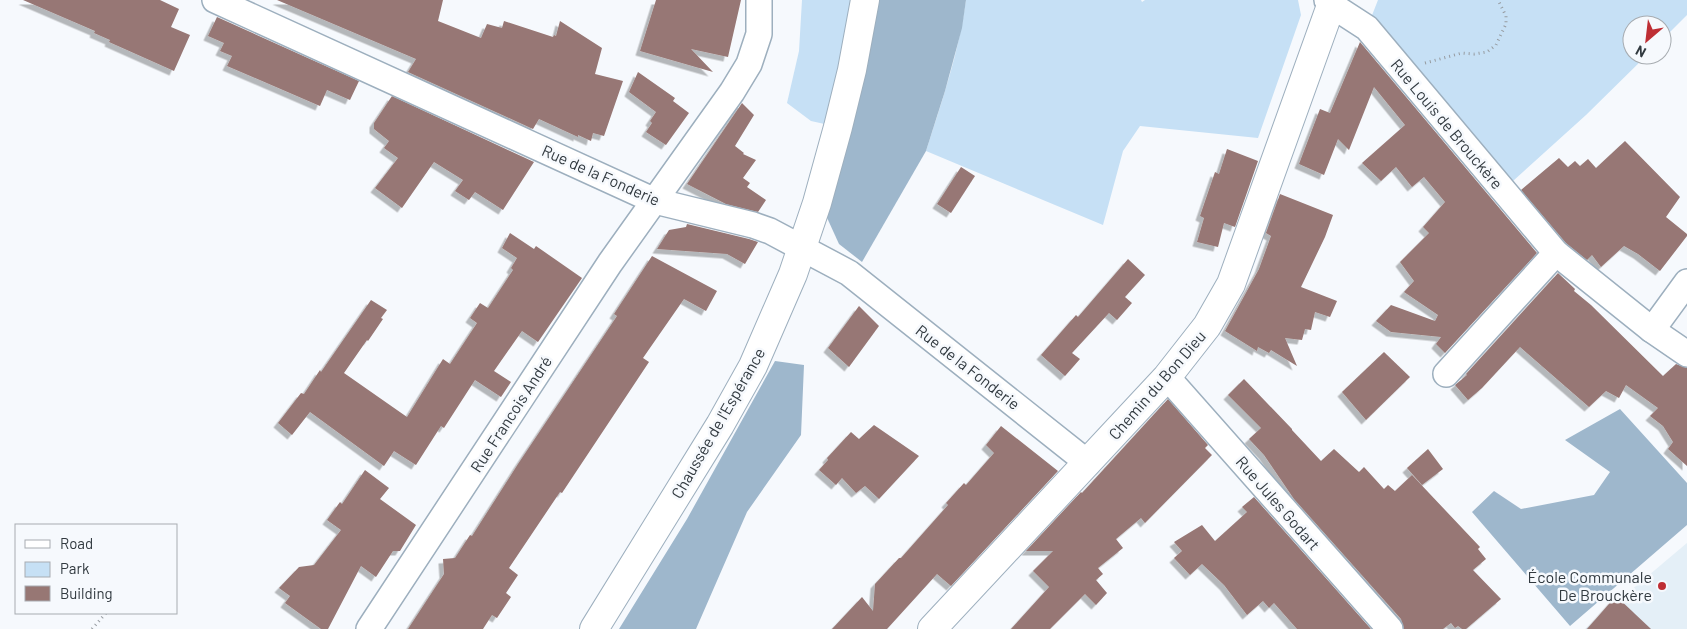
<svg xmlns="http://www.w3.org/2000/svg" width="1687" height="629" viewBox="0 0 1687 629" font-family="Barlow,sans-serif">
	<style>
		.built { fill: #e4eff7 }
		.green { fill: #c6e0f5 }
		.forest { fill: #9eb7cc }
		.building { fill: #977774; filter: url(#shadow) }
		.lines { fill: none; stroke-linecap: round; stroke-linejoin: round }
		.street-casing { stroke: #9dafbe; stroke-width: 28 }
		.secondary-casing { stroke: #9dafbe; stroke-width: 30 }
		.path { stroke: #969ba0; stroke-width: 3; stroke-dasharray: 1 4; stroke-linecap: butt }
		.street { stroke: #fff; stroke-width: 25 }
		.secondary { stroke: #fff; stroke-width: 28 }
		.poi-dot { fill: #be2e34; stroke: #f6f9fd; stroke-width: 2 }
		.labels { text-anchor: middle; stroke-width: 5; stroke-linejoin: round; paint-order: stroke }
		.street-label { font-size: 16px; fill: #31393f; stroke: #f6f9fd }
		.poi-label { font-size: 16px; fill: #31393f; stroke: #f6f9fd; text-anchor: end }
	</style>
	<defs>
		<filter id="shadow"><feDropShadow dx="-4.5" dy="4.5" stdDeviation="0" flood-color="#0004"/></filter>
	</defs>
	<rect width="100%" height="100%" fill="#f6f9fd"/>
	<path class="built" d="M1687,543v86h-102z"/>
	<g class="green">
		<path d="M802,0h63l-27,127 -27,-6 -24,-18 12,-52z"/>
		<path d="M966,0h175l1,2 3,-2h153l3,15 -43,123 -118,-12 -17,25 -20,74 -177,-74c16,-50 33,-99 40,-151z"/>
		<path d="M1378,0h309v15l-25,25v-15h-30v30h15l-61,60 -83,75 -136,-162z"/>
	</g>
	<g class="forest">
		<path d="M865,0h101l-4,28 -17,63 -19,60 -64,111 -23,-18 -21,-46z"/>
		<path d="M775,361l29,4 -3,70 -54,77 -51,117h-77l68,-110z"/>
		<path d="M1620,409l67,74v42l-117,101 -98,-114 22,-21 27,18 73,-14 16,-23 -45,-32z"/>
	</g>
	<g class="building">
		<path d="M23,0h137l19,9 -8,18 19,8 -16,36 -65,-29 1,-2 -16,-7 1,-2z"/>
		<path d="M277,0h166l-5,21 43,17 6,-14 15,4 2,-7 49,16 1,-2 2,1 4,-15 42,27 -7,26 28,7 -19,55 -11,-3 -2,8 -13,-6v2l-39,-18 -6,10 -125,-57 8,-13z"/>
		<path d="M656,0h85l-13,57 -37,-8 22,23 -73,-21z"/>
		<path d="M217,17l142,64 -9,19 -23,-10 -7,16 -93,-40 5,-10 -12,-5 4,-8 -16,-7z"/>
		<path d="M1360,42l177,211 -92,100 -9,-9 5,-7 -50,-5 -15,-11 15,-16 44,16 3,-6 -34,-23 10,-11 -14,-19 29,-29 -6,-6 22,-25 -21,-25 -12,10 -16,-20 -15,14 -19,-18 43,-38 -31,-38 -25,63 -11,-11 -14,36 -25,-11 21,-55 10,4z"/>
		<path d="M638,72l37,26 -2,3 16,12 -23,32 -20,-13 6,-9 -2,-2 6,-9 -27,-20z"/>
		<path d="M392,96l142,66 -31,48 -28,-18 -6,8 -14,-9 8,-11 -29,-18 -32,46 -27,-20 23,-30 -14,-10 5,-7 -15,-12v-6z"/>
		<path d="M742,103l12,12 -19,31 9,7 -1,1 13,6 -13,18 7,5 -3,4 19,13 -8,12 -32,-8 -39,-20z"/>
		<path d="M1625,141l55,56 -14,20 21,17v2l-27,35 -22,-17 -14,-8 -23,21 -9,-12 -5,5 -21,-17 -45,-53 38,-32 9,9 7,-6 5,5 8,-7 8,9z"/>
		<path d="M1227,149l31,12 -23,66 -11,-4 -6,24 -21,-5 7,-24 -4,-2 15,-44 4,2z"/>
		<path d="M961,167l14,9 -24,37 -14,-9z"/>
		<path d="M1280,194l53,21 -8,22 -24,50 36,14 -7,16 -15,-5 -4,18 -6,-1 -3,11 -17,-2 12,28 -26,-16 -2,3 -11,-6 -1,4 -32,-20 34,-62 12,-33 -5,-3z"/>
		<path d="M687,224l62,15 9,3 -13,22 -18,-10 -70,-5 12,-19 17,-3z"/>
		<path d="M510,233l24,16 2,-3 46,32 -44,64 -16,-11 -28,40 17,11 -10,15 -26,-17 -31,48 -3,-2 -25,39 -22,-14 -10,15 -74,-54 -18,23 -14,-12 23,-30 3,1 16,-24 1,2 50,-72 16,10 -6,8 2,1 -15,22 -1,-1 -23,33 63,44 36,-58 7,5 27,-41 -7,-5 10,-15 8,5 25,-38 -2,-2 6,-10 -15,-10z"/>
		<path d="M652,256l65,35 -11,20 -22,-12 -41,59 6,4 -87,131 -2,-1 -51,76 9,7 -12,18 5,4 -14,21 -5,-3 -9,14h-75l36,-55 -1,-15 12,-1 15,-23 2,1 46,-72 99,-148 -3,-2z"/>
		<path d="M1128,259l17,16 -20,22 7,6 -15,17 -8,-7 -37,40 8,6 -15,17 -24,-21 35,-40 2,2z"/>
		<path d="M1558,273l17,16 -1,2 17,14 72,71 13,-12 11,4v98l-19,-17 5,-7 -10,-16 -13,-10 8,-8 -32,-23 -7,13 -13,-7 -17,16 -69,-60 -38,41 -14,12 -13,-15 12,-10 -1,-1z"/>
		<path d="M859,306l20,20 -30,41 -21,-19z"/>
		<path d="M1384,352l26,25 -44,43 -24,-28z"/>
		<path d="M1244,379l48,50v1l29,31 13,-12 25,23 5,-5 20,22 4,-4 7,6 17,-16 68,72 -2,2 8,10 -13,11 28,29 -35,30h-4l-4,-3 -3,2 -4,-5 -8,6h-39l-3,-10 -107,-120 -30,-44 -15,-16 12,-11 -33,-33z"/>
		<path d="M1168,399l40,46 -3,3 7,7 -67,68 -4,-5 -25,21 7,9 -25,20 5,6 -7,6 11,13 -11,12 -11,-11 -35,35h-39l38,-42 -16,-16 20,-20h-27l55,-59 1,1z"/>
		<path d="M874,425l45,31 -40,43 -14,-13 -9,7 -14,-15 -6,7 -17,-15 9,-10 -1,-2 24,-26 8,7z"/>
		<path d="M1001,426l57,45 -107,115 -14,-12 -50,55h-55l30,-32 11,14 2,-27 24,-26h2l47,-53 -2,-2 18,-20 2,2 28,-32 -8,-8z"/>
		<path d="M1428,449l15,20 -21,16 -15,-17z"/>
		<path d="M365,470l24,18 -9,11 36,26 -16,26h-7l-17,26 -15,-11 -33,63h-7l-36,-26 5,-7 -11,-8 20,-21 15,-2 27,-35 -14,-10 13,-18 2,2z"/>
		<path d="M1254,497l117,132h-74l-23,-26 -5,5 -6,-7 -16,14 -23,-30 -22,-21 -12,11 -16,-17 8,-7 -8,-9 28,-17 13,16 32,-29 -5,-5z"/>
		<path d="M1616,596l35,33h-64z"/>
	</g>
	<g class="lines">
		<g class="street-casing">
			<g id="street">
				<path d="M215,0l440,201 98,24 17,6 79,42 239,190"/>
				<path d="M1327,0l3,4 37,24 189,225 96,77 35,24"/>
				<path d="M1652,330l35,-48"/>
				<path d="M1446,374l110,-121"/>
				<path d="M1167,377l223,252"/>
				<path d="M369,629l241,-366 122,-171 17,-28 10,-30v-34"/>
			</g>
		</g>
		<g class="secondary-casing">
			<g id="secondary">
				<path d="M594,629l126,-204 33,-59 40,-92 24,-71 21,-76 14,-57 13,-70"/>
				<path d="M932,629l235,-252 40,-51 24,-42 102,-284"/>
			</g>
		</g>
		<g class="path">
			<path d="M1425,63l37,-10 12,1 13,-2 9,-7 10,-21v-8l-8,-16"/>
			<path d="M92,629l14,-16"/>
		</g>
		<use href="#street" class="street"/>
		<use href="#secondary" class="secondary"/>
	</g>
	<circle class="poi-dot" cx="1662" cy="586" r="5"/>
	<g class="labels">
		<g class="street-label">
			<text transform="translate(1447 124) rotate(50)" y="6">Rue Louis de Brouckère</text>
			<text transform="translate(601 175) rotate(24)" y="6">Rue de la Fonderie</text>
			<text transform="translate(968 367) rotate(38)" y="6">Rue de la Fonderie</text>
			<text transform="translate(1157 385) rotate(-49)" y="6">Chemin du Bon Dieu</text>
			<text transform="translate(511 414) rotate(-57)" y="6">Rue Francois André</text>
			<text transform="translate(718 423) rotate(-60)" y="6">Chaussée de l'Espérance</text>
			<text transform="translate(1278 503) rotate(49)" y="6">Rue Jules Godart</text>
		</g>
		<g class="poi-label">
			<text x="1652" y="583">École Communale<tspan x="1652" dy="18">De Brouckère</tspan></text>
		</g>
	</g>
	<rect x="15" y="524" width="162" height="90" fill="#f6f9fd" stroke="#a7acb1"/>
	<rect x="25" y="540" width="25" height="8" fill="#ffffff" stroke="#a7acb1"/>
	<text x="60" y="549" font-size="15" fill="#31393f">Road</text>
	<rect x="25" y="562" width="25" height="15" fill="#c6e0f5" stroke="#a7acb1"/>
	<text x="60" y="574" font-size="15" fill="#31393f">Park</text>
	<rect x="25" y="586" width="25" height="15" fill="#977774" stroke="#a7acb1"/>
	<text x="60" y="599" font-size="15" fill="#31393f">Building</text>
	<g transform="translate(1647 40) rotate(208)"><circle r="24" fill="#f6f9fd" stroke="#a7acb1"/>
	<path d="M0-4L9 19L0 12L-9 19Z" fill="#be2e34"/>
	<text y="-8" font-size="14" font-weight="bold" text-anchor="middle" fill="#31393f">N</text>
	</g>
</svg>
